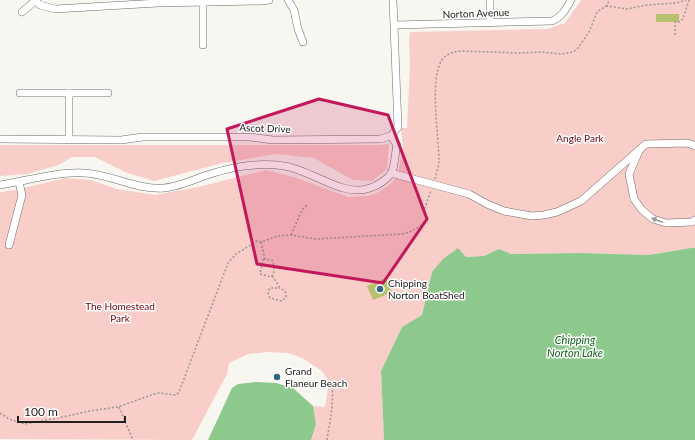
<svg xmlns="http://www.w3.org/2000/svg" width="695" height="440" viewBox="0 0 695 440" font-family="Lato,sans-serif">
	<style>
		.green { fill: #f9cdc8 }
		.water { fill: #8dc98c }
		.building { fill: #b6c06f }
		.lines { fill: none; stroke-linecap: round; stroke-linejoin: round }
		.minor-casing { stroke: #6d6b67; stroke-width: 8 }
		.path { stroke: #999894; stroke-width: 1.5; stroke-dasharray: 2 2; stroke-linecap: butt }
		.minor { stroke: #fff; stroke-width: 7 }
		.oneway { fill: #9c9b9a }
		.marked { fill: #c2185b; fill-opacity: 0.2; stroke: #c2185b; stroke-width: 3; stroke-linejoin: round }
		.poi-dot { fill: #306682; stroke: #fff; stroke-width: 1.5 }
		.labels { text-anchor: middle; stroke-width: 3; stroke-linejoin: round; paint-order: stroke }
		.street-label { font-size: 10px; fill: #22211f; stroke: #fff }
		.park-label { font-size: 10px; fill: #6c010c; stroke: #fff }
		.poi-label { font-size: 10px; fill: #22211f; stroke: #fff; text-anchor: start }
		.water-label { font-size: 11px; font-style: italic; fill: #0d6518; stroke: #fff }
	</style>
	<rect width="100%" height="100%" fill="#f8f6f1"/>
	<g class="green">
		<path d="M581,0h114v248h-4l-42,7 -69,-2 -69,1 -12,-5 -15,7 -18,1 -8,-8 -26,23 -10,43 -20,12 -21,44 3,69h-73l5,-16 -3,-18 12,1 4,-25 -7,-11 -20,-13 -14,-5 -20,-1 -20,2 -19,9 -2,11 -35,66 -192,-1v-247l15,-2 50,-12 25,2 27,9 38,6 43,-8 68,-17 31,8 51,19 21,-1 10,-4 14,-10 6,-14 4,-22 -2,-18h6l3,-63 -1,-25 1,-8 137,-3 18,-6z"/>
		<path d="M389,144l-2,25 -15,12 -19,-1 -39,-22 -38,-4 -53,9 -69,18 -27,-8 -32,-16h-23l-13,8 -32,9 -27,2v-31h377z"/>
	</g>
	<g class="water">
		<path d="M458,248l8,9 18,-1 15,-7 12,5 69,-1 69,2 42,-7h4v192h-311l-3,-69 21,-44 20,-12 10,-43 11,-13z"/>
		<path d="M257,382l19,1 17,5 20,18 3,18 -5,16h-103l24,-52 6,-4z"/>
	</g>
	<g class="building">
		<rect x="656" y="14" width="23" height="8"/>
		<path d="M386,278l6,14 -19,8 -6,-14z"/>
	</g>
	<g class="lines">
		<g class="minor-casing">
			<g id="minor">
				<path d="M35,0l5,5 15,4 103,-6 104,-2 7,-1"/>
				<path d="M288,0l6,10 4,19 5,13"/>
				<path d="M490,0v23"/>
				<path d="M203,2v43"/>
				<path d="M22,12l13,-11"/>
				<path d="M395,25l157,-4c10,-4 14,-12 19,-21"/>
				<path d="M20,93h88"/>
				<path d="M0,139l121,1 22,-3h107l23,3 107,-1 11,-3 7,-9 -5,-127"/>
				<path d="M69,140v-47"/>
				<path d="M639,151l-10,23 5,25 8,11 11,9 13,4 26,-1 3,-2"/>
				<path d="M391,173l78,21 18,10 17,7 28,5 12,-1 13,-3 24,-11 65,-57 42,-1 7,3"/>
				<path d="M0,185c25,-4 60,-14 84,-12 27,1 51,17 80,15 13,-1 27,-7 40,-12 27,-9 52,-14 80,-10 28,4 59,32 86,22 7,-2 18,-9 22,-16 3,-8 3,-19 5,-27l-6,-9"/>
				<path d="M9,245l13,-50 -3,-13"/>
			</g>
		</g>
		<g class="path">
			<path d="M606,6l21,3 20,-4 30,-2 9,-3"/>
			<path d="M675,35v-13h4l4,-3 6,-19"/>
			<path d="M435,179c1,-6 4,-12 4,-18 0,-24 -10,-82 3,-101 5,-7 11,-8 18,-9l60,2 22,-1 20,2 11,-2 5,-4 11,-16 8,-20 9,-6 4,-6"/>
			<path d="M291,235l11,-25 5,-5"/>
			<path d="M261,242l4,17 7,1c2,6 4,12 -1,17l-11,-3 3,-14 2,-1"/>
			<path d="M272,276l7,10v2h-9c-2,3 -3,6 0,10l12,3 4,-4v-4l-2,-3 -5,-2"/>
			<path d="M119,407l14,33"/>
			<path d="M0,413l9,6 16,5 43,-8 21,-5 29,-4 36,-13 5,-1 17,2 3,-3 49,-129 8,-9 21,-13 4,1 17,-6 13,-1 25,4 86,-5c12,-3 16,-5 24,-14l-1,-12 6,-18"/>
			<path d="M327,440c3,-20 8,-40 4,-59"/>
		</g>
		<use href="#minor" class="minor"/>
	</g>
	<defs><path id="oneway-solid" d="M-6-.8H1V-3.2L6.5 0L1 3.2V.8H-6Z"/></defs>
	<use class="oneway" href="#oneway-solid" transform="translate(657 220) rotate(-159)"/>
	<path class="marked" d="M319,99l69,16 39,104 -44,64 -126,-19 -30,-135z"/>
	<g class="poi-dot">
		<circle cx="380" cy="289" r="4"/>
		<circle cx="277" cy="377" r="4"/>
	</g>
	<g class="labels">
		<g class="street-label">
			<text transform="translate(476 13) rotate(-2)" y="4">Norton Avenue</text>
			<text transform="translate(265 128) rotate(2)" y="4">Ascot Drive</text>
		</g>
		<g class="park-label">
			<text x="580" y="142">Angle Park</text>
			<text x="120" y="310">The Homestead<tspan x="120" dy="12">Park</tspan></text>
		</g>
		<g class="poi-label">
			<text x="388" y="287">Chipping<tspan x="388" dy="12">Norton BoatShed</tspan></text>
			<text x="285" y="375">Grand<tspan x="285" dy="12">Flaneur Beach</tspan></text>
		</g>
		<g class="water-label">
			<text x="575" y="344">Chipping<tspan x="575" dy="13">Norton Lake</tspan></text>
		</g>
	</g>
	<path d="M18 416v6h107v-6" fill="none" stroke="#22211f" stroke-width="2"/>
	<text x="24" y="416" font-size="12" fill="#22211f" stroke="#ffffff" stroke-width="3" paint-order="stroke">100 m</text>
</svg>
